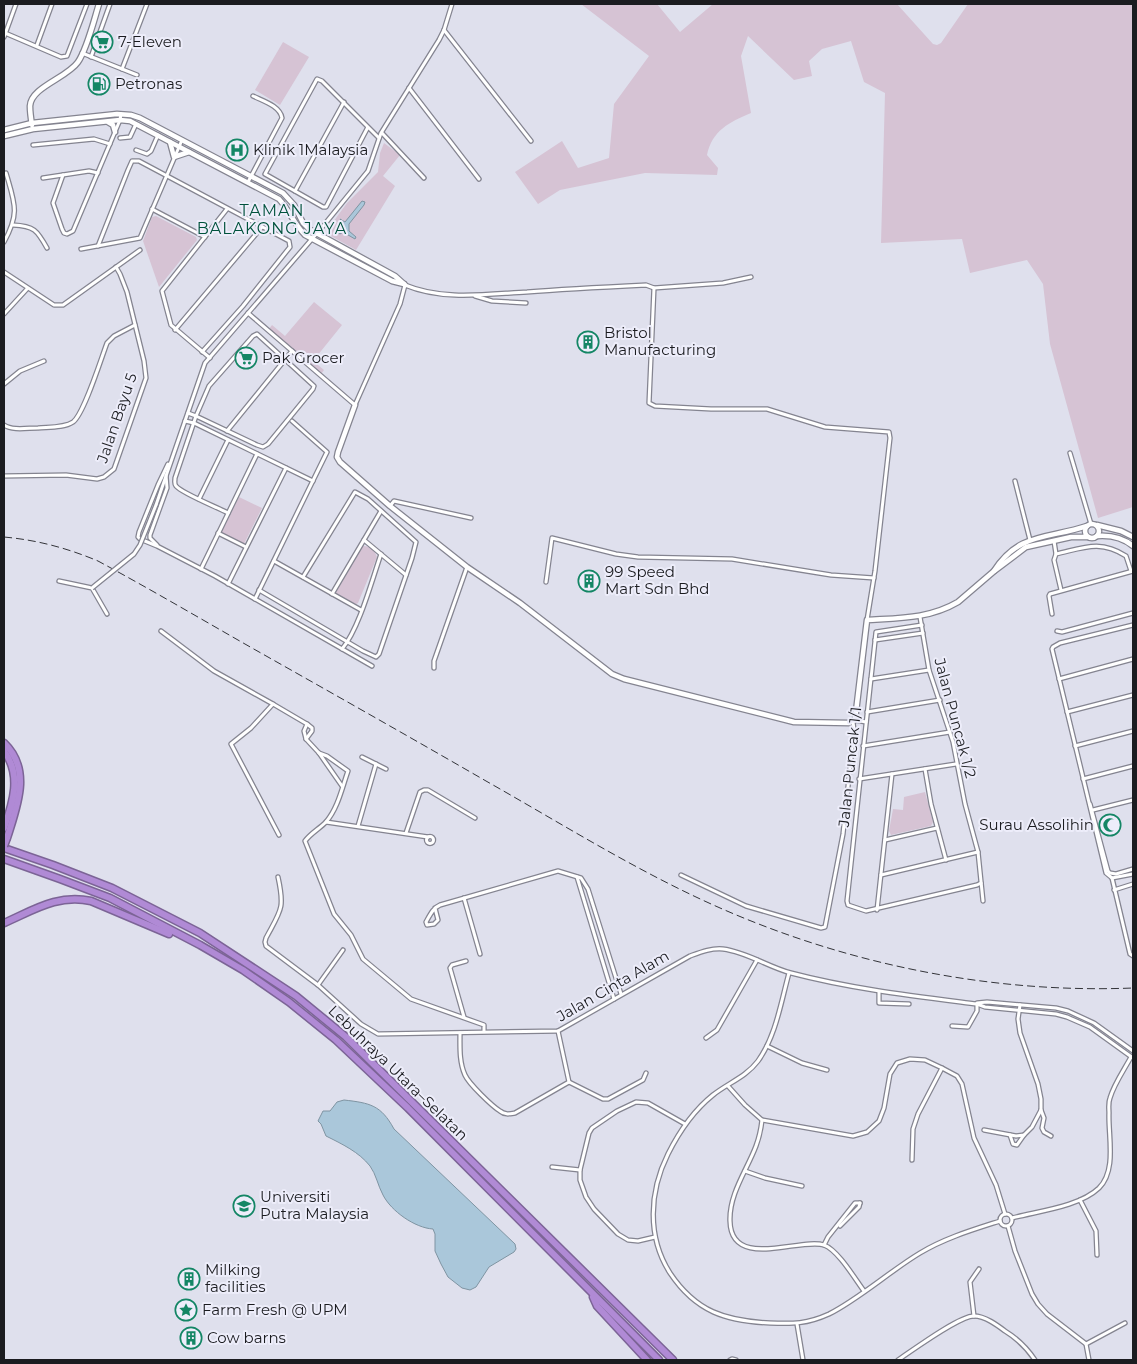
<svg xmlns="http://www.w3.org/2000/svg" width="1137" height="1364" viewBox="0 0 1137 1364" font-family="Montserrat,sans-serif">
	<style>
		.green { fill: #d6c3d4 }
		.water { fill: #aac7da; stroke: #7f94a2 }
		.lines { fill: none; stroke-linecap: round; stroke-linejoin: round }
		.minor-casing { stroke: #848490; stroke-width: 5.5 }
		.tertiary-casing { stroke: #848490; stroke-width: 7 }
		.motorway-casing { stroke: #7c6496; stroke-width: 9 }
		.minor { stroke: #fff; stroke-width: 3 }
		.tertiary { stroke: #fff; stroke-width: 4.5 }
		.motorway { stroke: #b08ad5; stroke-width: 6 }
		.rail { stroke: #333439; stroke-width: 1; stroke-dasharray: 8 4; stroke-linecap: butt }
		.minor-bridge-casing { stroke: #848490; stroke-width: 5.5; stroke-linecap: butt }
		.motorway-bridge-casing { stroke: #7c6496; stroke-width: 9; stroke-linecap: butt }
		.minor-bridge { stroke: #fff; stroke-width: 3 }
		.motorway-bridge { stroke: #b08ad5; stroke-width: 6 }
		.labels { text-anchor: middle; stroke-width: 4; stroke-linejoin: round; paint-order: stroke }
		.poi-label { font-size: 15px; fill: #1b1c20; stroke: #ededfa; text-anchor: start }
		.street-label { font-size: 15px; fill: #1b1c20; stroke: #ededfa }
		.neighbourhood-label { font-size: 16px; letter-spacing: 1px; fill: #00523c; stroke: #ededfa }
	</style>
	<rect width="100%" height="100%" fill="#dfe0ed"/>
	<g class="green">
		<path d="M581,4h76l23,28 33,-28h184l36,40 4,1 4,-2 27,-39h165v503l-35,11 -48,-174 -7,-60 -16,-24 -57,13 -8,-34 -81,4 4,-150 -21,-11 -13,-41 -29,8 -13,12 3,15 -18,4 -46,-44 -7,20 10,57c-22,9 -39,18 -44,42l11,13 -1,7 -72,-2 -85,17 -22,14 -23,-32 47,-31 16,27 31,-10 5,-54 35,-48z"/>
		<path d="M283,42l26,15 -29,48 -25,-15z"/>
		<path d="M384,143l16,12 -17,21 12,10 -39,64 -25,-14 -3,-7 19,-26 31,-31 2,-19z"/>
		<path d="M156,216l40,21 1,3 -38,47 -16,-46 9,-24z"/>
		<path d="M314,302l28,23 -29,36 11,9 -3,4 -52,-45 3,-4 13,11z"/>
		<path d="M239,497l23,11 -18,36 -23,-11z"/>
		<path d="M363,546c8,0 11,4 14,11l-19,46 -2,1 -21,-10z"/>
		<path d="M925,792l8,30 -2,4 -40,9 -2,-4 4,-22 10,1 1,-13z"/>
	</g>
	<g class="water">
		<path d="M362,201l3,1 -1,3 -15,19v7l7,6 -1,2 -12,-7 -3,2 -3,-2 6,-9 -3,-4 5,3z"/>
		<path d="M344,1100c26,3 37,5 50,29l121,115 1,5 -2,3 -25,15 -13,20 -6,3 -8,-2 -14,-11 -7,-13 -6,-13v-17l-2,-5c-18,-1 -42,-18 -50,-34 -5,-9 -7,-21 -13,-29 -11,-14 -28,-22 -44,-30l-5,-12 -3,-3 5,-10h7l7,-9z"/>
	</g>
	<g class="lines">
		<g class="minor-casing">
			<g id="minor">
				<path d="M444,30l87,111"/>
				<path d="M5,33l56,24 6,-1 20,-52"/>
				<path d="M4,37l12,-33"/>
				<path d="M37,45l15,-41"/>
				<path d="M82,53l55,22"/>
				<path d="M91,57l19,-53"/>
				<path d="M122,69l25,-65"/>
				<path d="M409,88l70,91"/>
				<path d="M368,127l-42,80h-3l-58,-33 52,-95 5,2 57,57"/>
				<path d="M382,133l42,45"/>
				<path d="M120,138l10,-1 6,-13"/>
				<path d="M33,145l61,-6 16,5"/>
				<path d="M136,150l11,4 4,-3 7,-16"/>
				<path d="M63,175l-10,28 9,26 2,4 3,1 6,-3 47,-111 1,-6"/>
				<path d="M43,178l46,-7 9,2"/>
				<path d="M248,182l34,-64c-2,-12 -19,-17 -29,-22"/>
				<path d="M295,191l49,-89"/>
				<path d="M152,209l53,28"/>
				<path d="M13,225c21,1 24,5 34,23"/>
				<path d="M4,242c16,-29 11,-38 2,-69"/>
				<path d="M98,246l30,-76 4,-9h7l150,80 1,6 -47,59 -41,46"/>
				<path d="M81,249l59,-11 42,-98"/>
				<path d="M4,272l50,33h9l77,-55"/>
				<path d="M654,288l-5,115 6,3 56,3h56l58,18 64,5 1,6 -15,133 -8,49"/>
				<path d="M475,296l17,5 34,2"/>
				<path d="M248,313l107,92 45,-101 5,-19c38,16 82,9 122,7 39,-3 79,-5 119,-7l8,3 69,-5 28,-6"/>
				<path d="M4,314l23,-25"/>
				<path d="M175,330l87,-103"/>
				<path d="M210,358l-39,-33 -9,-34 65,-82"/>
				<path d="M4,384l16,-13 24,-10"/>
				<path d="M188,413l8,3 61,29 6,2 5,-3 45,-55 1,-3 -57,-52 -4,2 -44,50 -13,30 -21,62c0,3 -1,6 1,8 7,8 41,21 52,27"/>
				<path d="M185,421l9,2 119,58"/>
				<path d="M4,425c9,6 23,3 34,3 11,-1 26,0 35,-6 11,-8 28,-63 34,-79l7,-7 21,-11"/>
				<path d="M227,431l65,-80"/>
				<path d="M1070,453l21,71"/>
				<path d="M168,464l-10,21 -19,47 -1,5 2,2 17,7 58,30 157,90"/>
				<path d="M4,476l62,-1 31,4 7,-2 10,-8 32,-91 -2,-17 -17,-69 -7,-18 -4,-7"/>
				<path d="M1015,481l15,59"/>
				<path d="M199,499l29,-59"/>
				<path d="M156,505l49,-142 119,-138 44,-54 13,-38 58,-93 5,-10 8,-26"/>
				<path d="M390,506l4,-5 77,17"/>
				<path d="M218,533l28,14"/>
				<path d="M364,540l42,35"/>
				<path d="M1054,541l2,13"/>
				<path d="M157,545l-7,-7v-3l17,-47 -1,-13"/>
				<path d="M274,561l87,49"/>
				<path d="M201,569l56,-115"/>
				<path d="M59,581l33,7 15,26"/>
				<path d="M546,582l6,-44 64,16 22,3 94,2 99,16 43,3"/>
				<path d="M228,584l58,-116"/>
				<path d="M259,590l104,61 13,6 3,-3 33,-96 4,-16 -48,-43 -13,-7 -52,85"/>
				<path d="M1061,590l-7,-30 2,-6c27,-6 44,-15 70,2l5,15"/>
				<path d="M332,594l49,-83"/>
				<path d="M255,599l72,-147 -35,-31"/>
				<path d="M1052,614l-3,-18 1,-2 83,-23"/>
				<path d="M920,617l9,53 24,72 12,62 13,48 5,49"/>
				<path d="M922,625l-46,7 -29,269 1,4 18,6 111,-26 4,-2"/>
				<path d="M1133,625l-73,18 -7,4 -1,2 54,224 6,5 21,-4"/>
				<path d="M161,631l53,40 59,33"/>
				<path d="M1057,631l5,1 71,-19"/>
				<path d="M875,640l48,-7"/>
				<path d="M342,649c17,-20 30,-69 39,-95"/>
				<path d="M434,668v-7l33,-94"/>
				<path d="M871,679l58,-9"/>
				<path d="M1059,679l74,-20"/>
				<path d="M867,712l73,-12"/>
				<path d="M1067,712l66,-17"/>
				<path d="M855,720l11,2"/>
				<path d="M306,739l6,-8v-3l-5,-4"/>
				<path d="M863,746l87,-14"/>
				<path d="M1075,746l58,-15"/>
				<path d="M319,753l8,3 21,15c-6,17 -10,37 -22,51 -7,7 -15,11 -21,19l29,73 17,21 12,24 48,40 73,26v6"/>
				<path d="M362,757l24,12"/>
				<path d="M925,769l6,35 15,56"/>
				<path d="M859,779l97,-15"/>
				<path d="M1083,779l50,-13"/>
				<path d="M1090,804l18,67 2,2 6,1 17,-5"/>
				<path d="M1093,810l40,-10"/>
				<path d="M326,822l102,15"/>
				<path d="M358,826l18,-62"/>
				<path d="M406,833l14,-41 4,-2h4l47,28"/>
				<path d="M279,835l-48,-91 20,-16 22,-24 34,20 -3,7 2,8 13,14 23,33"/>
				<circle cx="430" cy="840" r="3.5"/>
				<path d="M885,840l52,-12"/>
				<path d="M681,875l65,31 75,22 4,-1 18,-93 11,-104 -1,-8"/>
				<path d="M881,875l97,-23"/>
				<path d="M278,877c7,32 3,33 -12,61l-1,4 1,4 52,39 43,39 17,10 180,-3 132,-75c11,-4 21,-8 33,-7 24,3 45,18 68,24 61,16 123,23 186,31l8,3 71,7 11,3 23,10 43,31"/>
				<path d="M577,877l37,122"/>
				<path d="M1112,878l18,76 3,2"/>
				<path d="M1114,890l19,-6"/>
				<path d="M464,898l16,56"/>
				<path d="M435,908l3,12 -4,4 -7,1 -1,-3c4,-7 7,-14 14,-17l118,-34 23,7 7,11 33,105"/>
				<path d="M877,910l15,-136"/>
				<path d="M789,973c-8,29 -13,63 -31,88 -12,16 -30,22 -45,34 -20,16 -34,37 -45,59 -19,38 -21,83 2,119 26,39 56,48 100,50 23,1 37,1 59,-9 30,-15 61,-43 91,-61 25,-15 52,-23 80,-32"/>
				<path d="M318,985l25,-35"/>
				<path d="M879,992v11l30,1"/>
				<path d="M977,1003l10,-1 69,6 12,3 26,12 39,28"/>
				<path d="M464,1017l-14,-49 2,-3 14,-4"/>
				<path d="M952,1026l16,1 9,-16v-7"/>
				<path d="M460,1033c0,13 -1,29 5,42 4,9 27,31 35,36 5,4 9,3 15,2l54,-31 -11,-51"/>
				<path d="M706,1038l11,-8 40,-70"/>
				<path d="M767,1046l35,17 25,7"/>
				<path d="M569,1082l34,17h5l35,-19 3,-7"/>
				<path d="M728,1086l17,19 17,15 91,16 14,-4 12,-11 5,-13 6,-34 7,-11 13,-4 15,1 17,8 15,8 5,8 12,54 22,47 9,29"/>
				<path d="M1041,1110l3,8 -2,10 2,4 7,4"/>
				<path d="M762,1120c-1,9 -3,18 -6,26 -9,24 -27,48 -26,75 1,50 71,16 94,24 14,5 31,34 40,46"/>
				<path d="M984,1130l32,6 8,-1 8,-8 9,-17v-11l-3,-15 -18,-51 -2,-14 2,-14"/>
				<path d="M1010,1135l3,9 4,1 7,-10"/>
				<path d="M912,1160l1,-31 5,-15 24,-46"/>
				<path d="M552,1167l28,3"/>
				<path d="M745,1171l20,7 37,8"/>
				<path d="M1080,1200l16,31 1,24"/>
				<circle cx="1006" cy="1220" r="6"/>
				<path d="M1012,1218c26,-7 67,-11 87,-30 18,-18 9,-52 10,-75 0,-4 -1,-10 1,-15 4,-14 14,-28 21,-41"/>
				<path d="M840,1226l19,-19 1,-4"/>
				<path d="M1008,1226l7,25 17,43 6,10 9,10 39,30 3,16"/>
				<path d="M655,1237l-17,4 -10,-1 -10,-6 -24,-25 -8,-12 -6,-17v-10l9,-37 3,-5 25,-17 19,-9 12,1 37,21"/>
				<path d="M824,1245l4,-8 27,-34h5"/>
				<path d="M974,1316l-4,-34 9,-13"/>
				<path d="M797,1324l6,36"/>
				<path d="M1086,1344l39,-21"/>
				<path d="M730,1360l2,-1 4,1"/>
				<path d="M898,1360c15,-10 61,-44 76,-44 11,0 23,9 31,15 13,8 22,17 30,29"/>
			</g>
		</g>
		<g class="tertiary-casing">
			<g id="tertiary">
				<path d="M108,122l5,3 2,7"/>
				<path d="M32,125c-1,-6 -2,-13 -2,-19 1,-19 37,-28 48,-44 9,-13 16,-42 21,-58"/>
				<path d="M4,130l28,-7 85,-9 14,1 9,3 143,75 11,12 9,18 6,6 86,47 10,9"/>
				<path d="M4,136l29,-7 87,-9 10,1 149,78c11,12 15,25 26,36l87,46 12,3"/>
				<path d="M170,142l4,15 15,-5"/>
				<path d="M355,405l-17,47 -1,5 3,5 50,44 77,61 53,36 92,71 12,5 170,43 55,1 6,-3 12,-100c32,-2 62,-1 91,-18l35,-30 33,-25 45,-10h17"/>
				<circle cx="1092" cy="531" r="7"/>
				<path d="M1097,525l24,6 12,6"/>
				<path d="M1097,536c13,-1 25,1 36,10"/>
				<path d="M994,571c25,-39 54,-32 93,-45"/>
			</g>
		</g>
		<g class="motorway-casing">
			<g id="motorway">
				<path d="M4,743c28,27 13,63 3,95"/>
				<path d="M4,751c18,24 9,52 0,77"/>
				<path d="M4,848l49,17 59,23 88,45 96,63 50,41 327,323"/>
				<path d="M4,859l56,20 50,19 90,47 43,25 46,32 47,38 72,68 251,252"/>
				<path d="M4,923c30,-13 53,-29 87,-22l78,33"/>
				<path d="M593,1297l4,9 50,54"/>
			</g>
		</g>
		<use href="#minor" class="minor"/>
		<use href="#tertiary" class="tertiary"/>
		<use href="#motorway" class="motorway"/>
		<path class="rail" d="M4,537c33,3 63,11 94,24 52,28 103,58 154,87 78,44 156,88 234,133 69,39 138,82 210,116 135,64 288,97 437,91"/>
		<g class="minor-bridge-casing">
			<path id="minor-bridge" d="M92,588l42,-34 6,-9 16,-40"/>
		</g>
		<g class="motorway-bridge-casing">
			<path id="motorway-bridge" d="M4,846l3,-8"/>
		</g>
		<use href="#minor-bridge" class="minor-bridge"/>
		<use href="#motorway-bridge" class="motorway-bridge"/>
	</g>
	<defs>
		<g id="supermarket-ring" transform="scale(1.125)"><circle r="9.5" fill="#ededfa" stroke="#148665" stroke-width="1.5"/><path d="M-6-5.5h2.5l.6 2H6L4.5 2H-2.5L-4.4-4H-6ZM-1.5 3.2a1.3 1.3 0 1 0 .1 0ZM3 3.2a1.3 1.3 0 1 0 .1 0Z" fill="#148665"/></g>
		<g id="fuel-ring" transform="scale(1.125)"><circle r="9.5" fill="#ededfa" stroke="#148665" stroke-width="1.5"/><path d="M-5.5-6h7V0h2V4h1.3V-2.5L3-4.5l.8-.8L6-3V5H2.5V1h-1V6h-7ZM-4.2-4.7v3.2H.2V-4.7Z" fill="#148665"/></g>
		<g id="hospital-ring" transform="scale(1.125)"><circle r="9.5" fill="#ededfa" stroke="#148665" stroke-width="1.5"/><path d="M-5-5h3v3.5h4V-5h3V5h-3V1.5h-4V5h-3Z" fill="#148665"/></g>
		<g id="building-ring" transform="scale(1.125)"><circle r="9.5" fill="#ededfa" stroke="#148665" stroke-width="1.5"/><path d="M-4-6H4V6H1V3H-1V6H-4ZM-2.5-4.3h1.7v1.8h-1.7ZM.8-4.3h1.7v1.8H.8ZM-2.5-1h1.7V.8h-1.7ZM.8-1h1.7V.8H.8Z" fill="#148665"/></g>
		<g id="mosque-ring" transform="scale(1.125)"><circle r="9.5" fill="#ededfa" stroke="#148665" stroke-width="1.5"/><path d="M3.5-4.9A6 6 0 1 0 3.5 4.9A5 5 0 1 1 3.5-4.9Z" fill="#148665"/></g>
		<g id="university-ring" transform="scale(1.125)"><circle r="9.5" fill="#ededfa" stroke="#148665" stroke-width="1.5"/><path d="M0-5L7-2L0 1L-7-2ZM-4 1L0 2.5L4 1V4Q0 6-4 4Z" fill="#148665"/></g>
		<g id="sight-ring" transform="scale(1.125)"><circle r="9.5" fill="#ededfa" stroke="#148665" stroke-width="1.5"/><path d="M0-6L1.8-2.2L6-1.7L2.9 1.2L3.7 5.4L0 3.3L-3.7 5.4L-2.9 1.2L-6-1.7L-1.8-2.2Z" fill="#148665"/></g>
	</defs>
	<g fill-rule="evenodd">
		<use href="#supermarket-ring" x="102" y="42"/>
		<use href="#fuel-ring" x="99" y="84"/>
		<use href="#hospital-ring" x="237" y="150"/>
		<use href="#building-ring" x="588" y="342"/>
		<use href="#supermarket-ring" x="246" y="358"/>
		<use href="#building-ring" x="589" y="581"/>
		<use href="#mosque-ring" x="1110" y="825"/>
		<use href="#university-ring" x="244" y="1206"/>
		<use href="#building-ring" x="189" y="1279"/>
		<use href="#sight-ring" x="186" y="1310"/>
		<use href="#building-ring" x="191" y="1338"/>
	</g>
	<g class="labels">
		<g class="poi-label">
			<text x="118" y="47">7-Eleven</text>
			<text x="115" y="89">Petronas</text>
			<text x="253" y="155">Klinik 1Malaysia</text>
			<text x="604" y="338">Bristol<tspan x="604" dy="17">Manufacturing</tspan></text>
			<text x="262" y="363">Pak Grocer</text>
			<text x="605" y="577">99 Speed<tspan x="605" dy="17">Mart Sdn Bhd</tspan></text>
			<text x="1094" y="830" text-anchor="end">Surau Assolihin</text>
			<text x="260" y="1202">Universiti<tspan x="260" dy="17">Putra Malaysia</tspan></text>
			<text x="205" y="1275">Milking<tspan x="205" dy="17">facilities</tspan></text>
			<text x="202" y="1315">Farm Fresh @ UPM</text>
			<text x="207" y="1343">Cow barns</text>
		</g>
		<g class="street-label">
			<text transform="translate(117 418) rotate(-71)" y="5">Jalan Bayu 5</text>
			<text transform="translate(955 718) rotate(75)" y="5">Jalan Puncak 1/2</text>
			<text transform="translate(850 767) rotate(-84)" y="5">Jalan Puncak 1/1</text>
			<text transform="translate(613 986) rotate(-30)" y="5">Jalan Cinta Alam</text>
			<text transform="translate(398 1073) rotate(44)" y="5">Lebuhraya Utara–Selatan</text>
		</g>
		<g class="neighbourhood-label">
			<text x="272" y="216">TAMAN<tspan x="272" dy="18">BALAKONG JAYA</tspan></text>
		</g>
	</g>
	<rect width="1137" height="1364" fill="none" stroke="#1b1c20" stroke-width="10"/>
</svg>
